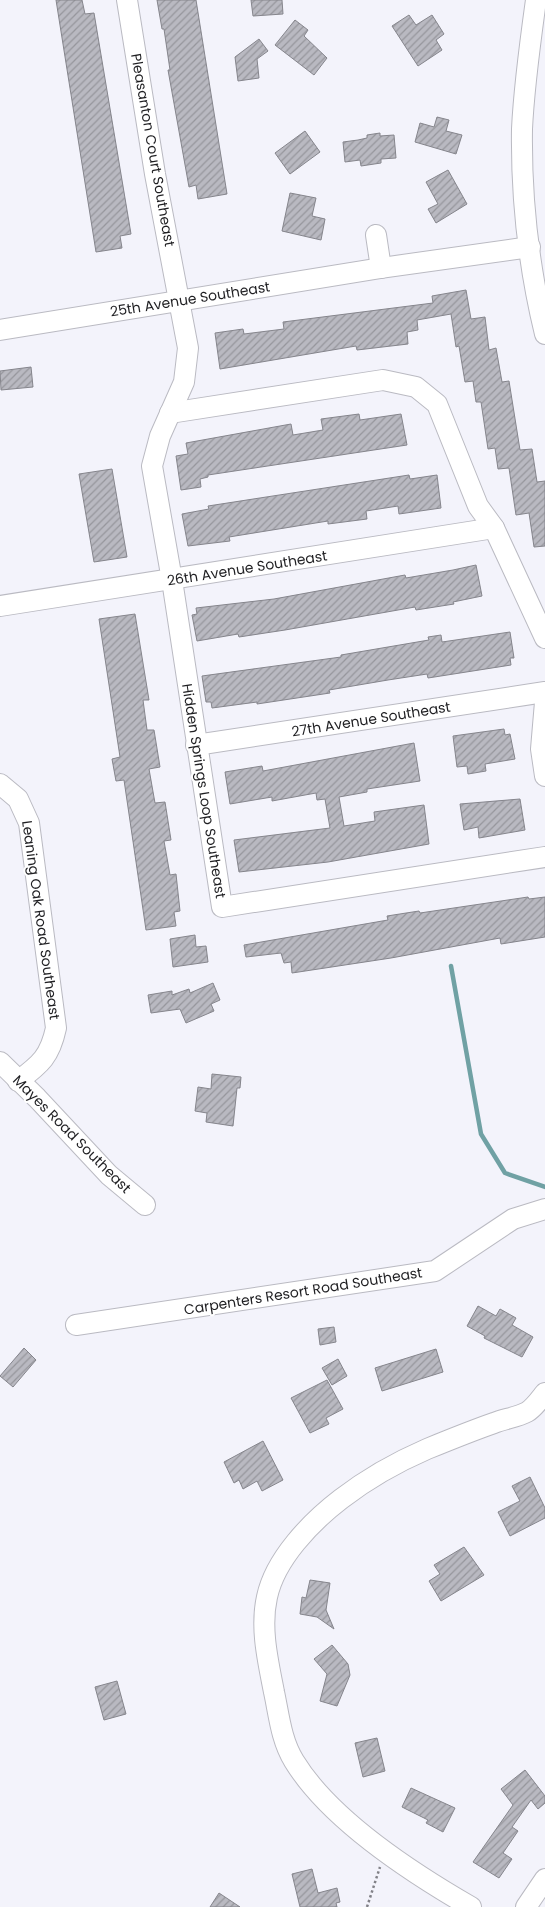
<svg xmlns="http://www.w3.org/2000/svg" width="545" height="1907" viewBox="0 0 545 1907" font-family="Poppins,sans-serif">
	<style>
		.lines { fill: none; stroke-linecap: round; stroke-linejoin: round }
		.stream { stroke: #70a1a4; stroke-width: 4.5 }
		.building { fill: url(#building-hatch); stroke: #85858c }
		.minor-casing { stroke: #babac2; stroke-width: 22 }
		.path { stroke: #818187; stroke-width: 2.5; stroke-dasharray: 2.5 2.5; stroke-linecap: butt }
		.minor { stroke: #fff; stroke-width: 20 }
		.labels { text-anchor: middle; stroke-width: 4; stroke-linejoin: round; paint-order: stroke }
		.street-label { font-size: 14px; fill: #1f1f22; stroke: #fff }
	</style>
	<defs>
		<pattern id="building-hatch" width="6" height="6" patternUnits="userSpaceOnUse" patternTransform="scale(1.25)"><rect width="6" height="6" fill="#b9b9c1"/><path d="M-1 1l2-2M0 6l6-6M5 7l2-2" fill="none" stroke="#96969c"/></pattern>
	</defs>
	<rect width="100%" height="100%" fill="#f3f3fb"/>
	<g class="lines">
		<path class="stream" d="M451,966l30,168 24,39 40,14"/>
	</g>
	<g class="building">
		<path d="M56,0h26l3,14 9,-1 37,221 -11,2 2,12 -26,4z"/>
		<path d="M157,0h39l31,194 -29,5 -2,-14 -7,2 -21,-117h2l-6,-41h-2z"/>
		<path d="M251,0h31l1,14 -30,2z"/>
		<path d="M409,15l7,10 16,-10 12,19 -8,6 6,10 -24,16 -26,-40z"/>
		<path d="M295,20l13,10 -4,6 23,22 -13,17 -39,-30z"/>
		<path d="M259,39l9,12 -11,8 2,19 -21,3 -3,-24z"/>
		<path d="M437,117l12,3 -3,11 16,4 -6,19 -41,-12 5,-19 14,4z"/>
		<path d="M305,131l15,21 -30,22 -15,-21z"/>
		<path d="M380,133v3l14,-1 2,23 -15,1v4l-20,3 -1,-6 -15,2 -2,-20 15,-2 9,-2v-3z"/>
		<path d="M448,170l19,34 -31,19 -8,-14 10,-5 -12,-22z"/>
		<path d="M290,193l26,5 -4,18 13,3 -4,21 -39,-9z"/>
		<path d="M466,290l5,29 14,-2 4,33 7,-2 6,34 7,-1 11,69 12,-1 5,33 8,-1v65l-11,1 -5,-34 -13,2 -7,-47 -11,1 -3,-21 -7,1 -7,-47h-5l-3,-21 -8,1 -6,-36 -3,1 -5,-33 -34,6 1,10 -11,2 1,12 -51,6 -1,-4 -136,23 -5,-36 28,-4 1,5 40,-5 -1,-7 150,-19 -1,-7z"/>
		<path d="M31,367l2,20 -32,3 -1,-19z"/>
		<path d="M359,414l1,6 41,-6 6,31 -199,30v2l-8,2 1,8 -20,3 -5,-34 12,-2 -2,-11 105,-19 2,11 30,-5 -2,-11z"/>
		<path d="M112,469l15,88 -33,5 -15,-88z"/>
		<path d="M409,475l1,4 27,-4 4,33 -42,6 -1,-8 -32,5 1,8 -39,5v-3l-99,16 1,4 -42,5 -6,-32 27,-5 -1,-3z"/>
		<path d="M476,565l6,31 -29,6 1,2 -38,6 -1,-3 -130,23 -46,7 -1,-3 -41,7 -5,-26 5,-1 -1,-6 78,-9 131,-24 1,3 47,-8z"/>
		<path d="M135,614l14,86h-6l4,30h7l6,37 -11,2 6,34 10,-1 6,38 -7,1 6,34 6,-1 4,37 -6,1 2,14 -30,4 -22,-150 -8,1 -4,-22 8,-2 -21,-138z"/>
		<path d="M510,632l4,26h-4l1,7 -83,13 -1,-4 -39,6 -59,10 1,3 -73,11v-2l-45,6 -1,-6h-5l-4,-26 139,-19v-2l88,-15 -1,-3 13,-2 1,7z"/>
		<path d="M504,729l1,6 5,-1 5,25 -30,5 1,7 -18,3 -1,-8 -10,1 -4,-31z"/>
		<path d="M414,743l6,38 -53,8v3l-28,5 5,29 31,-5 -1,-9 50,-7 5,39 -101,18 -89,10 -5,-32 96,-12 -5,-29 -8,1 -1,-7 -44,8v-4l-42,7 -5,-32 37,-6 1,5z"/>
		<path d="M520,799l5,31 -46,8 -1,-11 -14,3 -4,-26z"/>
		<path d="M528,897l1,2 16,-2v40l-44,7 -1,-6 -109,20 -99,15 -1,-11 -7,1 -3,-10 -35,4 -2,-12 144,-25 -1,-4 32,-5 1,2z"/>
		<path d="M195,935l1,12 10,-1 2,16 -35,5 -3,-28z"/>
		<path d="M213,983l7,17 -9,4 3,7 -28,12 -6,-14 -29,4 -3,-18 24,-4v4l17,-6 1,4z"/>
		<path d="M212,1074l29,3 -1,11h-3l-4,38 -27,-4 1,-9 -12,-2 3,-24 13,2z"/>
		<path d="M478,1306l18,10 4,-7 16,9 -4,7 21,12 -11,20 -38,-19 1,-2 -18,-10z"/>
		<path d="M334,1327l2,15 -16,3 -2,-16z"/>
		<path d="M24,1348l12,12 -23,27 -13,-11z"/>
		<path d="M436,1349l7,23 -61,19 -7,-23z"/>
		<path d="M338,1359l9,17 -15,9 -10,-17z"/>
		<path d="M327,1380l16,29 -17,9 3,6 -19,9 -19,-35z"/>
		<path d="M263,1441l20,39 -21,11 -5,-10 -14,8 -4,-9 -5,3 -10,-21z"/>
		<path d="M530,1477l15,31v10l-35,18 -12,-24 22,-11 -8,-15z"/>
		<path d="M464,1547l20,28 -43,26 -12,-20 11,-7 -6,-9z"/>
		<path d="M310,1580l20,3 -4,27 8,19 -17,-12 -17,-3 2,-17 4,1z"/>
		<path d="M332,1645l16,19 2,11 -13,31 -17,-5 7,-27 -13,-15z"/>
		<path d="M117,1681l9,33 -22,6 -9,-33z"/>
		<path d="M377,1738l8,33 -22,6 -8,-34z"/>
		<path d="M525,1770l20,26v7l-7,6 -7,-9 -19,27 6,4 -15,22 9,6 -13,19 -26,-16 40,-57 -12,-16z"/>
		<path d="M411,1788l44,20 -12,24 -17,-9 2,-3 -26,-13z"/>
		<path d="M312,1869l6,24 19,-5 3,14 -4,1 1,4h-37l-8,-33z"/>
		<path d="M219,1893l21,14h-30z"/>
	</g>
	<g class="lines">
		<g class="minor-casing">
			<g id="minor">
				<path d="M127,0l28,174 33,174 -4,34 -24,54 -8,30 20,114 50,327 323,-50"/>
				<path d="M536,0c-6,43 -12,86 -14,129 -1,68 7,139 23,205"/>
				<path d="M376,235l5,33"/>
				<path d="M0,330l381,-62 149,-21"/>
				<path d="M170,413l213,-33 33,7 21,17 41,102 16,22 51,110"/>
				<path d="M0,606l494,-78"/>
				<path d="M545,702l-4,47 4,27"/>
				<path d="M196,745l349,-53"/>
				<path d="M0,784l18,15 11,24 27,205c-6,28 -15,36 -38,53"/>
				<path d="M0,1062l37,36 72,77 36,30"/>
				<path d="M76,1325l359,-54 78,-52 32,-10"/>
				<path d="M471,1907c-59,-34 -141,-87 -177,-146 -13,-21 -15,-46 -20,-69 -6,-31 -14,-64 -7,-95 8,-38 44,-75 74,-98 26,-20 56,-37 86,-50 22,-9 44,-18 67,-26 10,-4 24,-6 33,-11 7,-4 13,-13 18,-19"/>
				<path d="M526,1907l19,-28"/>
			</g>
		</g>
		<path class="path" d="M367,1907l13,-40"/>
		<use href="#minor" class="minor"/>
	</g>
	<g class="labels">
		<g class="street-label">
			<text transform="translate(153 150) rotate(80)" y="5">Pleasanton Court Southeast</text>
			<text transform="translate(190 299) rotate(-9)" y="5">25th Avenue Southeast</text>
			<text transform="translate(247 568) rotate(-9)" y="5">26th Avenue Southeast</text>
			<text transform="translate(371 719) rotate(-9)" y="5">27th Avenue Southeast</text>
			<text transform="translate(204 791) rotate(81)" y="5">Hidden Springs Loop Southeast</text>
			<text transform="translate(41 920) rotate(82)" y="5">Leaning Oak Road Southeast</text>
			<text transform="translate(72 1134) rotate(45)" y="5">Mayes Road Southeast</text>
			<text transform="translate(303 1291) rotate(-9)" y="5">Carpenters Resort Road Southeast</text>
		</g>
	</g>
</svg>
